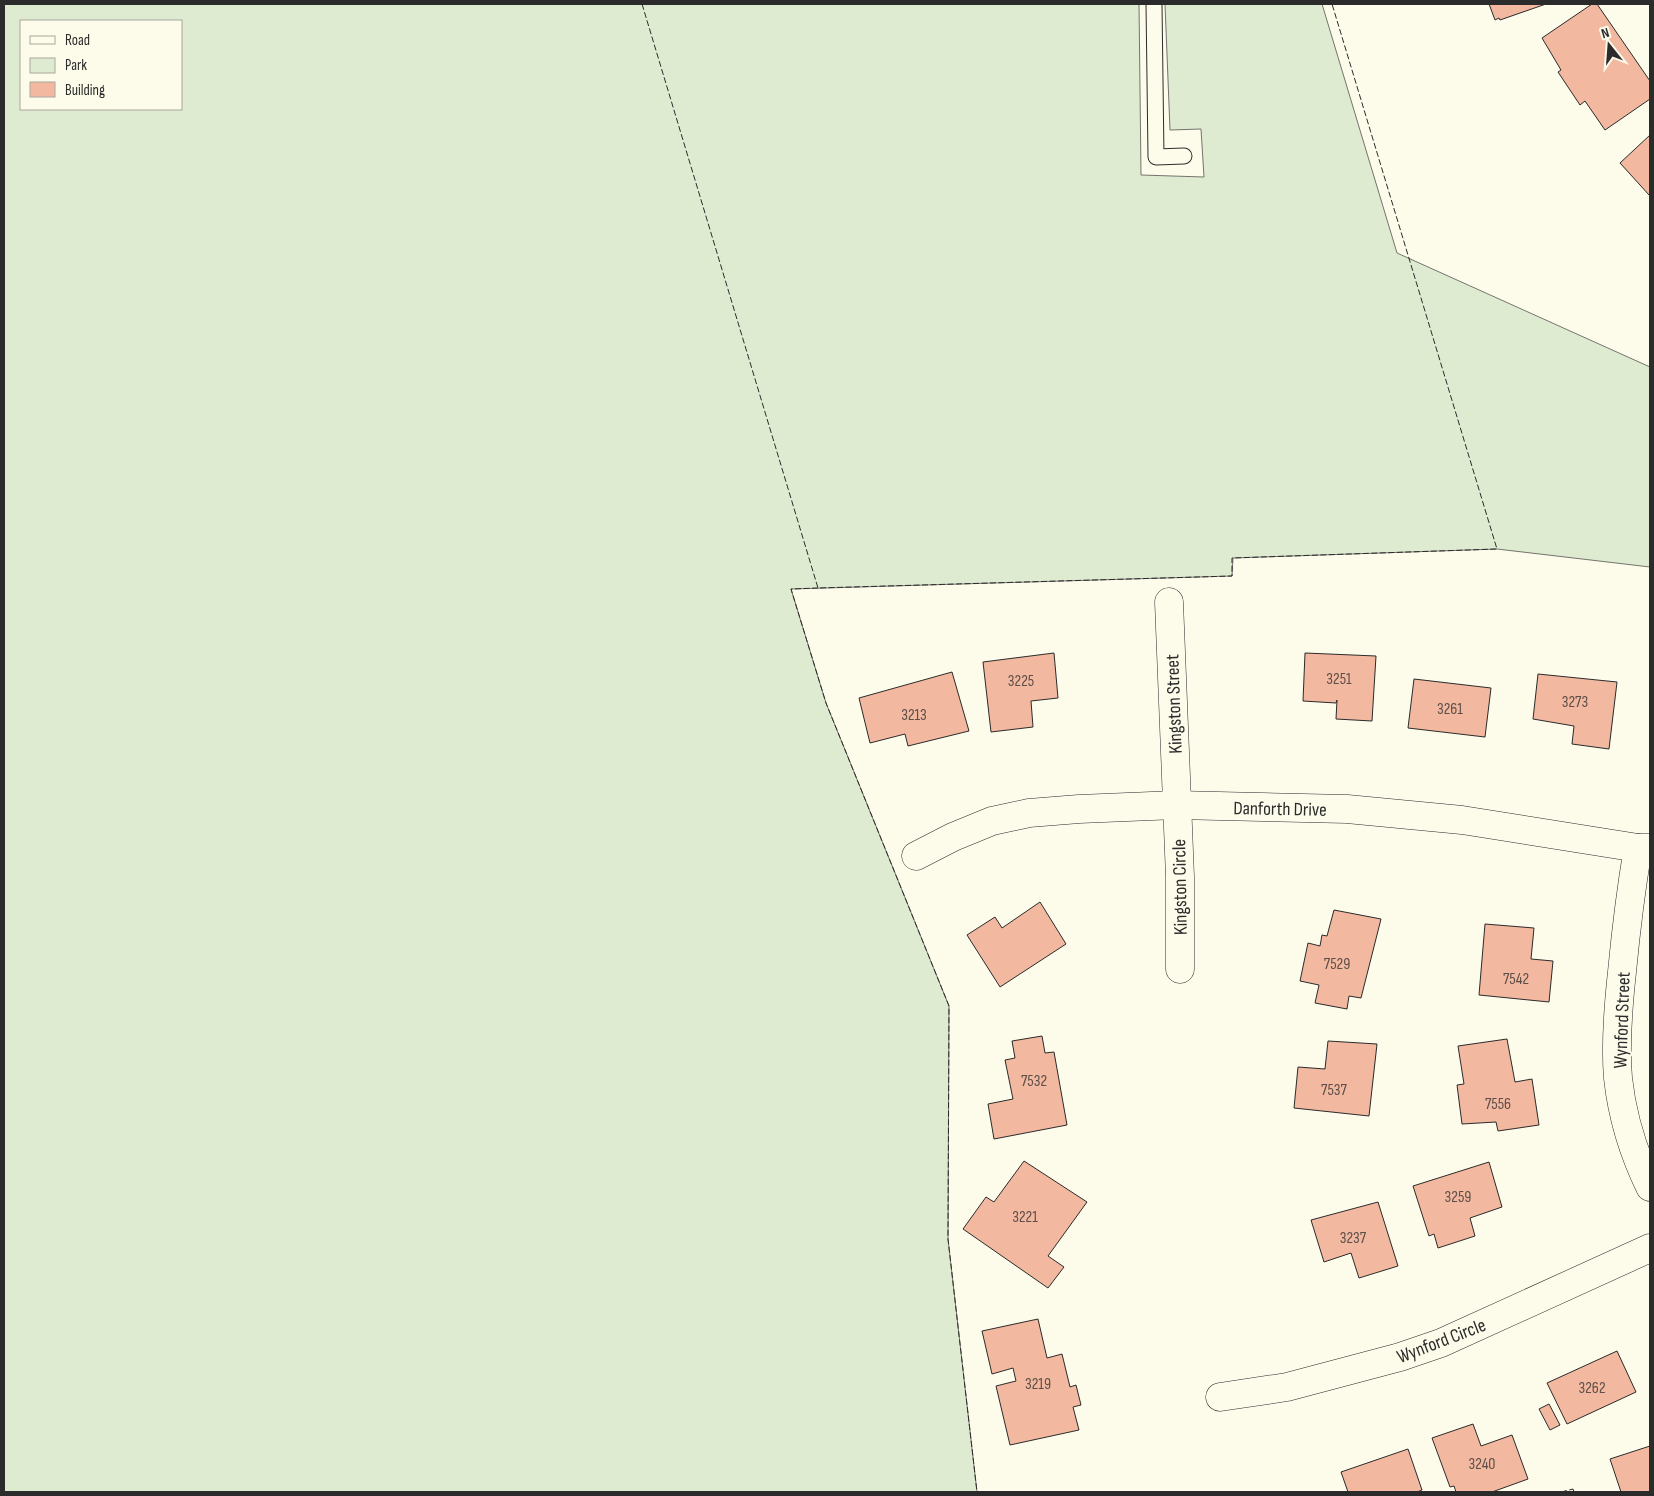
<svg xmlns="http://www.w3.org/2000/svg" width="1654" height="1496" viewBox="0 0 1654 1496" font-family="'Sofia Sans Condensed',sans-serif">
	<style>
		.green { fill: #deebd1; stroke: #74746e; fill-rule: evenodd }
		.building { fill: #f2b8a0; stroke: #2b2b2b }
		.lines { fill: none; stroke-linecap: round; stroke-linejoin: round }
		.lane-casing { stroke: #2b2b2b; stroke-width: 17 }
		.street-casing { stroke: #2b2b2b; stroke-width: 29 }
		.lane { stroke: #fdfbea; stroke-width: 15 }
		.street { stroke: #fdfbea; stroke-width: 28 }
		.fence { stroke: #2b2b2b; stroke-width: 1; stroke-dasharray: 6 2.5; stroke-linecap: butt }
		.labels { text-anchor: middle; stroke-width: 4; stroke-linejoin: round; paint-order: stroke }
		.number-label { font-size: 16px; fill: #5d4e48 }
		.street-label { font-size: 19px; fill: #2b2b2b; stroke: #fdfbea }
	</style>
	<rect width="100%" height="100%" fill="#fdfbea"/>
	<path class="green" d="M4,4h1135l2,171 63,2 -3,-48 -31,1 -5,-126h157l75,249 253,114v200l-153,-18 -264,9 -1,18 -441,13 35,114 123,303 -1,233 29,253h-973zM21,21h160v88h-160z"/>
	<g class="building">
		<path d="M1489,4h57l-46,16 -1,-2 -4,2z"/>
		<path d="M1592,4h5l53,77v18l-45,31 -20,-29 -5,4 -22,-33 3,-2 -19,-32z"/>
		<path d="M1650,135v61l-30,-33z"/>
		<path d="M1054,653l4,45 -27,3 2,26 -42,5 -8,-70z"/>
		<path d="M1305,653l71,3 -4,65 -36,-2 1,-19 -1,3 -33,-2z"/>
		<path d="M952,672l17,59 -61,15 -3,-12 -35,9 -11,-45z"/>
		<path d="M1538,674l79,8 -8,67 -37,-5 2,-18 -41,-7z"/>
		<path d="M1414,679l77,9 -6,49 -77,-9z"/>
		<path d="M1040,902l26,42 -66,43 -33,-52 28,-18 7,11z"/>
		<path d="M1334,910l47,9 -20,79 -12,-2 -2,13 -32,-6 4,-18 -19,-4 8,-38 12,3 2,-11 5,1z"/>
		<path d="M1485,924l49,4 -3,31 22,2 -4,41 -70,-7z"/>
		<path d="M1042,1036l3,17 9,-1 13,73 -73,14 -6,-35 25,-5 -8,-39 10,-2 -3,-17z"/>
		<path d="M1507,1039l8,43 17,-3 7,46 -41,6 -2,-9 -34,2 -5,-39 7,-1 -6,-38z"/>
		<path d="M1328,1041l49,3 -8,72 -75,-8 4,-41 27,2z"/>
		<path d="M1024,1161l63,41 -39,54 16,11 -16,21 -85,-59 23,-32 8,5z"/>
		<path d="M1489,1162l13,45 -32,11 5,18 -37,12 -4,-14 -5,2 -16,-50z"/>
		<path d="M1378,1202l20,64 -39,12 -8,-25 -27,9 -13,-42z"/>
		<path d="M1038,1319l9,39 15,-4 8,33 6,-2 5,20 -8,2 6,23 -69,15 -14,-59 20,-5 -3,-13 -21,6 -10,-43z"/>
		<path d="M1617,1351l19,41 -69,32 -20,-41z"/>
		<path d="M1549,1404l11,21 -10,5 -11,-21z"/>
		<path d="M1473,1424l8,22 31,-11 16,44 -36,13h-36l-2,-6 -4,1 -18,-49z"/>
		<path d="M1650,1446v46h-29l-11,-33z"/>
		<path d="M1408,1449l14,41 -5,2h-69l-7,-20z"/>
	</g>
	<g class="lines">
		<g class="lane-casing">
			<path id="lane" d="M1154,4l2,153 28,-1"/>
		</g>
		<g class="street-casing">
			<g id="street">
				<path d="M1169,602l11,275v92"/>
				<path d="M1638,848c-7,41 -12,82 -16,124 -4,36 -7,71 -4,106 4,37 16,76 32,109"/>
				<path d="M916,856l37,-19 39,-16 37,-8 50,-4 97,-4 171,4 115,11 176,28h12"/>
				<path d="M1220,1397l67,-10 113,-30 41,-14 209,-95"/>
			</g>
		</g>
		<use href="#lane" class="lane"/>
		<use href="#street" class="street"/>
		<g class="fence">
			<path d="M642,4l176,584 414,-12v-18l265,-9 -165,-545"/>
			<path d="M818,588l-27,1 35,114 123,303 -1,233 29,253"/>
			<path d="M1561,1492l12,-3 1,3"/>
		</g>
	</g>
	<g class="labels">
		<g class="number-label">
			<text x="1339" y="684">3251</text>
			<text x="1021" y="686">3225</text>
			<text x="1575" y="707">3273</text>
			<text x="1450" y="714">3261</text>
			<text x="914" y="720">3213</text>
			<text x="1337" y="969">7529</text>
			<text x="1516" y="984">7542</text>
			<text x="1034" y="1086">7532</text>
			<text x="1334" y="1095">7537</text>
			<text x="1498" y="1109">7556</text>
			<text x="1458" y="1202">3259</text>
			<text x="1025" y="1222">3221</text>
			<text x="1353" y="1243">3237</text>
			<text x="1038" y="1389">3219</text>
			<text x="1592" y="1393">3262</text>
			<text x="1482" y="1469">3240</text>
		</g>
		<g class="street-label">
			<text transform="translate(1173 704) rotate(-92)" y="7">Kingston Street</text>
			<text transform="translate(1280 808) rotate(1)" y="7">Danforth Drive</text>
			<text transform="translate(1179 887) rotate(-91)" y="7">Kingston Circle</text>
			<text transform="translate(1621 1020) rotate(-88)" y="7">Wynford Street</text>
			<text transform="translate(1441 1340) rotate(-21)" y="7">Wynford Circle</text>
		</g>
	</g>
	<rect width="1654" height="1496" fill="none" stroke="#2b2b2b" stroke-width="10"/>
	<rect x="20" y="20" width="162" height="90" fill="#fdfbea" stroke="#a9a89e"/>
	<rect x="30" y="36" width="25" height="8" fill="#fdfbea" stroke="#a9a89e"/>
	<text x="65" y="45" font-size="15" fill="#2b2b2b">Road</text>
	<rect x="30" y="58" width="25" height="15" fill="#deebd1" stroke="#a9a89e"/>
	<text x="65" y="70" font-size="15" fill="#2b2b2b">Park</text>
	<rect x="30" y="82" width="25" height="15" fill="#f2b8a0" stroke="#a9a89e"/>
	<text x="65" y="95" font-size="15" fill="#2b2b2b">Building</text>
	<g transform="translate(1609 45) rotate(343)" stroke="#fdfbea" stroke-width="4" paint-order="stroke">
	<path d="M0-4L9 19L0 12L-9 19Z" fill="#2b2b2b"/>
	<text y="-8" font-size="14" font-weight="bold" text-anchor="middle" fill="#2b2b2b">N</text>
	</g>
</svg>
